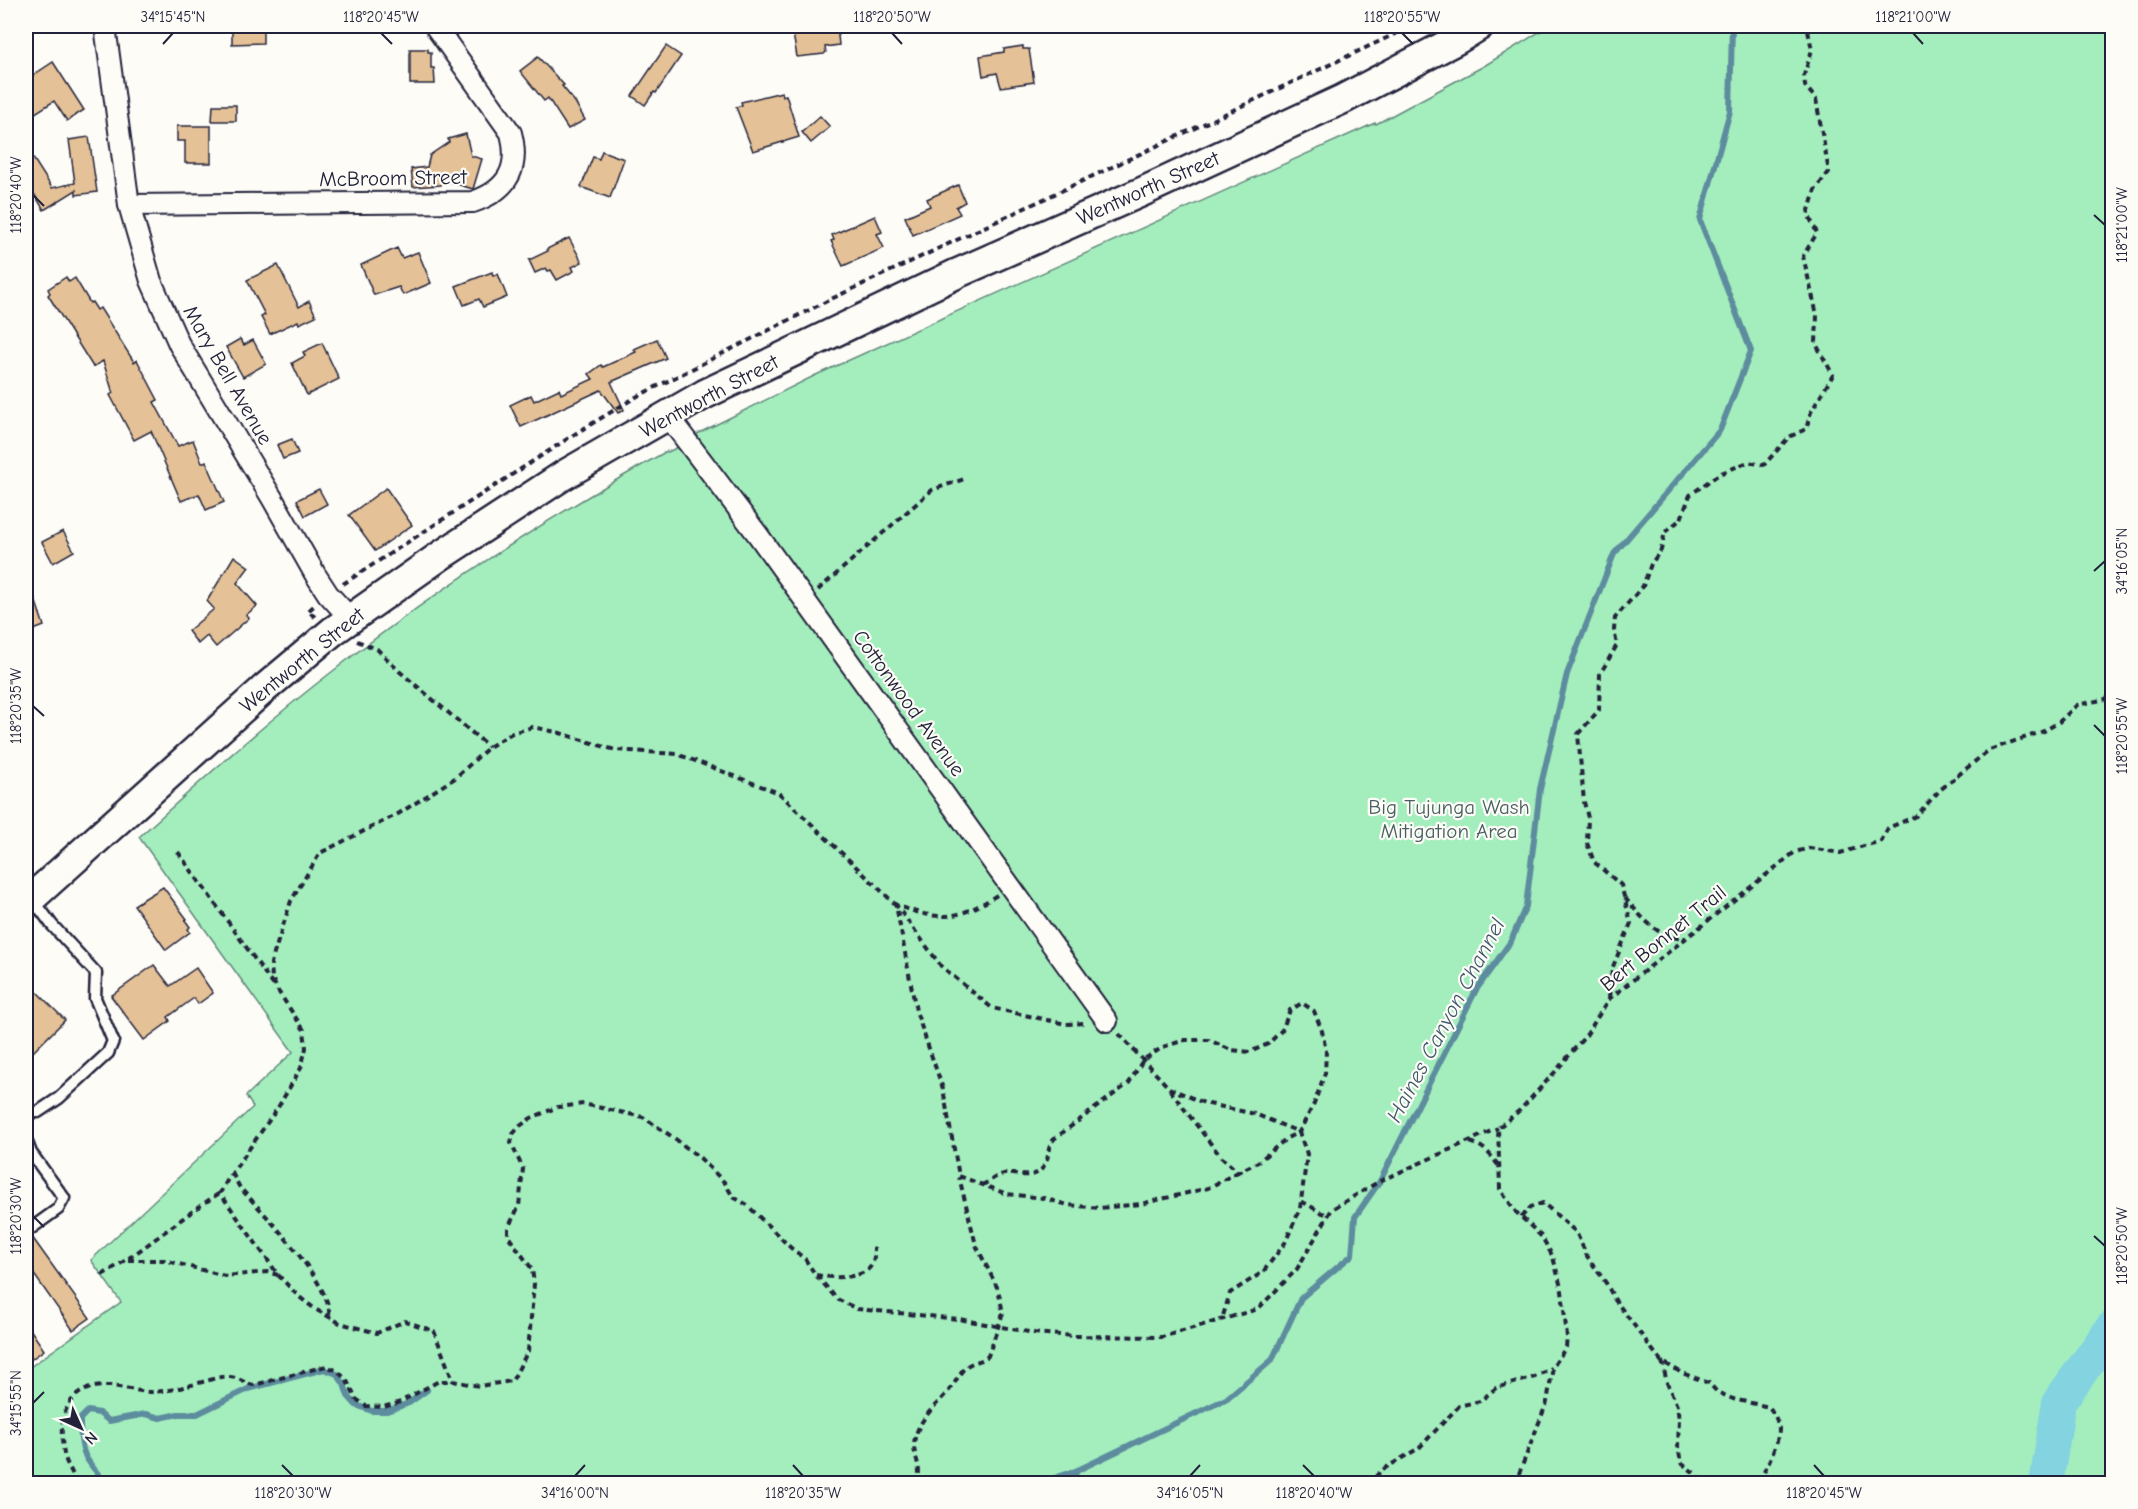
<svg xmlns="http://www.w3.org/2000/svg" width="2138" height="1509" viewBox="0 0 2138 1509" font-family="'Comic Neue',sans-serif">
	<style>
		.green { fill: #a4eebd; stroke: #63887c; stroke-width: 1.5 }
		.lines { fill: none; stroke-linecap: round; stroke-linejoin: round }
		.stream { stroke: #5c8c9e; stroke-width: 6 }
		.river { stroke: #83d3e0; stroke-width: 34 }
		.building { fill: #e4c196; stroke: #22223b; stroke-width: 1.5 }
		.service-casing { stroke: #22223b; stroke-width: 15 }
		.minor-casing { stroke: #22223b; stroke-width: 24 }
		.secondary-casing { stroke: #22223b; stroke-width: 33 }
		.path { stroke: #22223b; stroke-width: 4; stroke-dasharray: 6 4.5; stroke-linecap: butt }
		.service { stroke: #fdfcf7; stroke-width: 10 }
		.minor { stroke: #fdfcf7; stroke-width: 20 }
		.secondary { stroke: #fdfcf7; stroke-width: 28 }
		.ticks { fill: none; stroke: #22223b; stroke-width: 2 }
		.labels { text-anchor: middle; stroke-width: 4.5; stroke-linejoin: round; paint-order: stroke }
		.street-label { font-size: 21px; fill: #22223b; stroke: #fdfcf7 }
		.park-label { font-size: 21px; fill: #495f62; stroke: #fdfcf7 }
		.water-label { font-size: 22px; font-style: italic; fill: #3f576d; stroke: #fdfcf7 }
		.neatline { fill: none; stroke: #22223b; stroke-width: 2 }
		.ticks-label { font-size: 15px; text-anchor: middle; fill: #22223b }
	</style>
	<rect width="100%" height="100%" fill="#fdfcf7"/>
	<filter id="ink" filterUnits="userSpaceOnUse"><feTurbulence type="fractalNoise" baseFrequency=".0167" numOctaves="2"/><feDisplacementMap in="SourceGraphic" scale="12" xChannelSelector="R" yChannelSelector="G"/><feConvolveMatrix kernelMatrix="1 2 1 2 8 2 1 2 1" color-interpolation-filters="sRGB"/></filter>
	<g filter="url(#ink)">
		<path class="green" d="M1549,26h563v1457h-2086v-113l95,-68 -30,-42 162,-153 -7,-11 47,-44 -154,-215c63,-57 126,-114 194,-166 105,-83 218,-155 334,-220l1,1 30,-15 -1,-3 119,-59 559,-252 1,1 108,-58z"/>
		<g class="lines">
			<g class="stream">
				<path d="M107,1484c-23,-25 -27,-31 -27,-65l8,-8 11,2 10,8 37,-7 14,4 18,-4h19l51,-25 76,-20 13,5 7,10 4,12 8,9 16,6h15l22,-8 18,-13"/>
				<path d="M1037,1484l41,-14 148,-71 46,-39 29,-62 51,-43 3,-38 25,-36 96,-191 35,-49 15,-35 14,-117 27,-115 47,-120 106,-124 31,-79 -51,-131 30,-109 2,-85"/>
				<path d="M1068,1484l10,-14"/>
			</g>
			<path class="river" d="M2046,1484l13,-82 53,-74"/>
		</g>
		<g class="building">
			<path d="M232,26h31v17l-31,1z"/>
			<path d="M811,26h11l1,2 14,-2 2,19 -14,2 1,5 -2,2 -27,3 -5,-29z"/>
			<path d="M666,46l15,10 -25,37 -2,-1 -9,13 -13,-9z"/>
			<path d="M1023,46v3h6l5,33 -33,5 -4,-14 -14,3 -3,-20 24,-4v-3z"/>
			<path d="M410,49h18v3h3v16h3l1,16h-25z"/>
			<path d="M538,57l26,28 -2,1 13,16 10,18 -17,9 -20,-31 -4,3 -24,-30z"/>
			<path d="M53,62l31,48 -17,11 -13,-20 -28,18v-39z"/>
			<path d="M782,92l1,4 3,-1 13,42 -46,14 -17,-44 6,-2 -1,-3z"/>
			<path d="M213,105h23v16h-24z"/>
			<path d="M820,116l10,11 -19,16 -9,-11z"/>
			<path d="M177,126h34v37h-26v-22h-8z"/>
			<path d="M466,134l5,22 11,3 -9,30 -30,-9 -2,5 -28,2 -2,-18 16,-2 3,-12 19,-13 -1,-3z"/>
			<path d="M89,137l8,55 -21,3v-5l-32,20 -18,-29v-34l26,41 23,-5 -6,-43z"/>
			<path d="M602,151l22,8 -14,39 -29,-11 12,-30 6,2z"/>
			<path d="M958,185l7,17 -9,5 4,7 -47,21 -8,-18 25,-11 -3,-7z"/>
			<path d="M875,216l7,16 -5,2 7,14 -41,18 -12,-25 3,-1 -2,-5z"/>
			<path d="M569,238l13,24 -10,5 2,4 -17,9 -6,-10 -3,1 -2,-3 -11,5 -6,-13 19,-9 -1,-2z"/>
			<path d="M397,248l5,10 16,-6 13,31 -28,12 -4,-8 -25,8 -13,-30z"/>
			<path d="M278,265l21,42 10,-6 7,15 -17,8 -1,-3 -28,13 -9,-17 4,-2 -18,-35z"/>
			<path d="M492,272l1,4 5,-2 9,23 -24,10 -4,-8 -15,6 -8,-19z"/>
			<path d="M66,277l3,5 6,-4 15,25 2,-1 5,8 3,-2 34,54 3,-2 21,40 -4,2 24,44 15,-6 9,23 4,-2 18,41 -18,8 -7,-16 -18,7 -30,-70 -17,9 -24,-45 3,-2 -10,-32 -10,6 -45,-72 2,-2 -2,-4z"/>
			<path d="M240,339l4,6 9,-5 13,24 -23,13 -17,-30z"/>
			<path d="M657,339l9,19 -55,24 13,28 -6,3 -17,-23 -80,37 -11,-22 21,-10 3,6 25,-12 2,5 32,-15 -4,-5 12,-9 2,2 33,-15 -2,-3z"/>
			<path d="M322,343l17,36 -32,16 -15,-32 13,-7 -2,-4z"/>
			<path d="M292,439l6,14 -15,6 -6,-14z"/>
			<path d="M386,488l26,37 -37,26 -26,-36z"/>
			<path d="M319,489l8,15 -22,12 -8,-16z"/>
			<path d="M63,531l11,20 -21,12 -11,-21z"/>
			<path d="M234,556l15,11 -12,16 20,23 -11,9 3,3 -33,29 -9,-11 -9,8 -10,-13 26,-22 -7,-8z"/>
			<path d="M28,578l16,48 -18,7v-54z"/>
			<path d="M163,887l24,32 -2,1 5,7 -2,2 2,3 -24,18 -32,-45z"/>
			<path d="M154,965l16,21 26,-18 17,25 -15,11 -4,-6 -26,19 2,4 -26,19 -33,-44z"/>
			<path d="M37,992l28,28 -39,39v-56z"/>
			<path d="M32,1237l58,81 -17,12 -47,-67v-24z"/>
			<path d="M26,1323l18,27 -18,13z"/>
		</g>
		<g class="lines">
			<g class="service-casing">
				<g id="service">
					<path d="M26,1112h12l21,-14 49,-45 5,-12 -18,-43 1,-25 -44,-48 -20,-27"/>
					<path d="M26,1140l5,13 33,45 -6,11 -32,23"/>
				</g>
			</g>
			<g class="minor-casing">
				<g id="minor">
					<path d="M105,26l24,179 22,76 28,63 93,154 43,76 13,20 22,24"/>
					<path d="M129,205l344,-3c35,-12 47,-34 38,-69l-76,-107"/>
					<path d="M667,415l91,120 349,486"/>
				</g>
			</g>
			<g class="secondary-casing">
				<path id="secondary" d="M26,903l239,-215 68,-57 107,-75 124,-81 141,-81 253,-121 186,-82 199,-92 115,-60 21,-13"/>
			</g>
			<g class="path">
				<path d="M343,584l235,-152 58,-35 193,-97 583,-274"/>
				<path d="M818,590l114,-100 35,-12"/>
				<path d="M315,617l-7,-6 8,-7"/>
				<path d="M357,641l20,8 22,22 90,76"/>
				<path d="M178,852l96,134"/>
				<path d="M997,895c-39,25 -57,27 -101,10l45,61 51,42 74,16 19,-1"/>
				<path d="M1625,898c16,18 34,43 61,40"/>
				<path d="M1609,998l3,-29 19,-46 -10,-38 -27,-23 -7,-19 1,-25 -4,-16 -6,-68 21,-24 1,-36 17,-29 -3,-15 1,-12 28,-32 8,-22 10,-14 4,-18 16,-13 9,-24 29,-21 29,-12 16,3 25,-28 17,-8 5,-17 22,-37 -17,-31 1,-29 -14,-59 14,-23 -9,-19 7,-24 14,-18 -13,-73 -11,-13 -1,-11 8,-25 -5,-24"/>
				<path d="M1119,1034l50,54 35,15 51,11 44,18 8,22 -7,55 -15,34 -22,29 -33,21 -8,26"/>
				<path d="M1470,1142c14,4 20,12 28,23"/>
				<path d="M1238,1172l-30,16 -67,16 -41,4 -32,-3 -25,-7 -36,-4 -48,-18 -16,-87 -27,-78 -20,-106 -117,-112 -102,-39 -62,-4 -55,-17 -27,-6 -21,6 -23,14 -34,31 -57,36 -78,39 -29,48 -20,62 1,15 6,13 26,39 2,18 -5,20 -24,41 -49,70 -8,14 59,83 19,20 17,13 25,14 37,10 28,-12 29,10 19,50 26,5 33,-5 16,-30 6,-67 -2,-15 -24,-33v-8l11,-22 4,-37 -12,-26 2,-9 7,-8 11,-8 27,-11 25,-3 60,13 31,21 26,20 25,25 8,14 13,7 45,44 14,11 10,15 22,25 20,10 102,10 75,14 39,3 89,1 96,-28 39,-40 35,-60 48,-28 118,-53"/>
				<path d="M232,1173l8,15c22,23 94,98 89,129"/>
				<path d="M982,1185c7,-3 15,-10 22,-11 14,-2 30,8 40,-8 7,-11 1,-15 10,-27l75,-56 14,-23 20,-13 22,-7h24l22,10 19,2 18,-8 14,-14 8,-20 12,-7 12,8 8,20 4,20 -1,22 -11,31 -15,28 -12,6 -29,24 -20,10 -17,-15 -52,-68"/>
				<path d="M1301,1202c11,2 17,13 29,12"/>
				<path d="M1521,1217l10,-10 12,-4 33,29 11,24 19,27 9,17 46,61 21,12 27,10 8,9 16,7 36,8c5,6 9,14 10,22 0,14 -14,41 -21,55"/>
				<path d="M128,1260h36l61,16 42,-4 11,3"/>
				<path d="M102,1275c42,-24 77,-57 118,-82"/>
				<path d="M816,1275c14,3 46,5 55,-9 4,-6 3,-13 3,-19"/>
				<path d="M1662,1361l5,22 10,23 2,13 -1,27 3,17 15,11 5,10"/>
				<path d="M76,1484c-2,-10 -8,-17 -11,-26 -8,-32 -3,-70 38,-72 17,-1 32,6 49,6 19,-1 36,-6 54,-11 7,-2 15,-5 23,-4 9,0 16,7 25,8l72,-19 12,5 9,10 9,18 10,7 17,1 15,-4 41,-22h14"/>
				<path d="M916,1484c9,-18 -6,-29 -1,-46 5,-21 23,-34 36,-50 5,-6 9,-17 16,-22 7,-5 15,-4 21,-10l15,-43 -5,-24 -22,-44 -17,-68"/>
				<path d="M1368,1484l14,-14 37,-22 40,-42 21,-5 16,-13 39,-11 17,-9"/>
				<path d="M1515,1484l32,-82 6,-35 13,-20 1,-10 -5,-46 -9,-34 -11,-20 -26,-25 -16,-23 -2,-61 22,-18 35,-38 32,-38 22,-35 186,-147 15,-4 30,5 41,-12 7,-13 28,-12 24,-26 49,-40 55,-19 15,-9 18,-17 29,-6 6,-7"/>
			</g>
			<use href="#service" class="service"/>
			<use href="#minor" class="minor"/>
			<use href="#secondary" class="secondary"/>
		</g>
	</g>
	<path class="ticks" d="M381,33l11,11M892,33l10,11M1402,33l11,11M1913,33l10,11M163,44l10,-11M33,195l11,11M2094,215l11,10M2094,571l11,-10M33,706l11,10M2094,725l11,11M33,1216l11,11M2094,1236l11,10M33,1403l11,-11M282,1465l11,11M793,1465l10,11M1303,1465l11,11M1814,1465l10,11M575,1476l10,-11M1190,1476l10,-11"/>
	<g class="labels">
		<g class="street-label">
			<text transform="translate(393 178) rotate(-1)" y="7">McBroom Street</text>
			<text transform="translate(1148 188) rotate(-24)" y="7">Wentworth Street</text>
			<text transform="translate(228 375) rotate(60)" y="7">Mary Bell Avenue</text>
			<text transform="translate(709 396) rotate(-28)" y="7">Wentworth Street</text>
			<text transform="translate(302 660) rotate(-39)" y="7">Wentworth Street</text>
			<text transform="translate(909 703) rotate(54)" y="7">Cottonwood Avenue</text>
			<text transform="translate(1663 938) rotate(-39)" y="7">Bert Bonnet Trail</text>
		</g>
		<g class="park-label">
			<text x="1449" y="814">Big Tujunga Wash<tspan x="1449" dy="24">Mitigation Area</tspan></text>
		</g>
		<g class="water-label">
			<text transform="translate(1445 1020) rotate(-62)" y="8">Haines Canyon Channel</text>
		</g>
	</g>
	<rect width="2138" height="1509" fill="none" stroke="#fdfcf7" stroke-width="66"/>
	<g transform="translate(81 1428) rotate(135)" stroke="#fdfcf7" stroke-width="4.5" paint-order="stroke">
	<path d="M0-4.5L10 22L0 15L-10 22Z" fill="#22223b"/>
	<text y="-9" font-size="16" font-weight="bold" text-anchor="middle" fill="#22223b">N</text>
	</g>
	<rect x="33" y="33" width="2072" height="1443" class="neatline"/>
	<g class="ticks-label">
		<text x="173" y="22">34°15'45"N</text>
		<text x="381" y="22">118°20'45"W</text>
		<text x="892" y="22">118°20'50"W</text>
		<text x="1402" y="22">118°20'55"W</text>
		<text x="1913" y="22">118°21'00"W</text>
		<text transform="translate(16 195) rotate(-90)" y="5">118°20'40"W</text>
		<text transform="translate(2122 225) rotate(-90)" y="5">118°21'00"W</text>
		<text transform="translate(2122 561) rotate(-90)" y="5">34°16'05"N</text>
		<text transform="translate(16 706) rotate(-90)" y="5">118°20'35"W</text>
		<text transform="translate(2122 736) rotate(-90)" y="5">118°20'55"W</text>
		<text transform="translate(16 1216) rotate(-90)" y="5">118°20'30"W</text>
		<text transform="translate(2122 1246) rotate(-90)" y="5">118°20'50"W</text>
		<text transform="translate(16 1403) rotate(-90)" y="5">34°15'55"N</text>
		<text x="293" y="1498">118°20'30"W</text>
		<text x="575" y="1498">34°16'00"N</text>
		<text x="803" y="1498">118°20'35"W</text>
		<text x="1190" y="1498">34°16'05"N</text>
		<text x="1314" y="1498">118°20'40"W</text>
		<text x="1824" y="1498">118°20'45"W</text>
	</g>
</svg>
